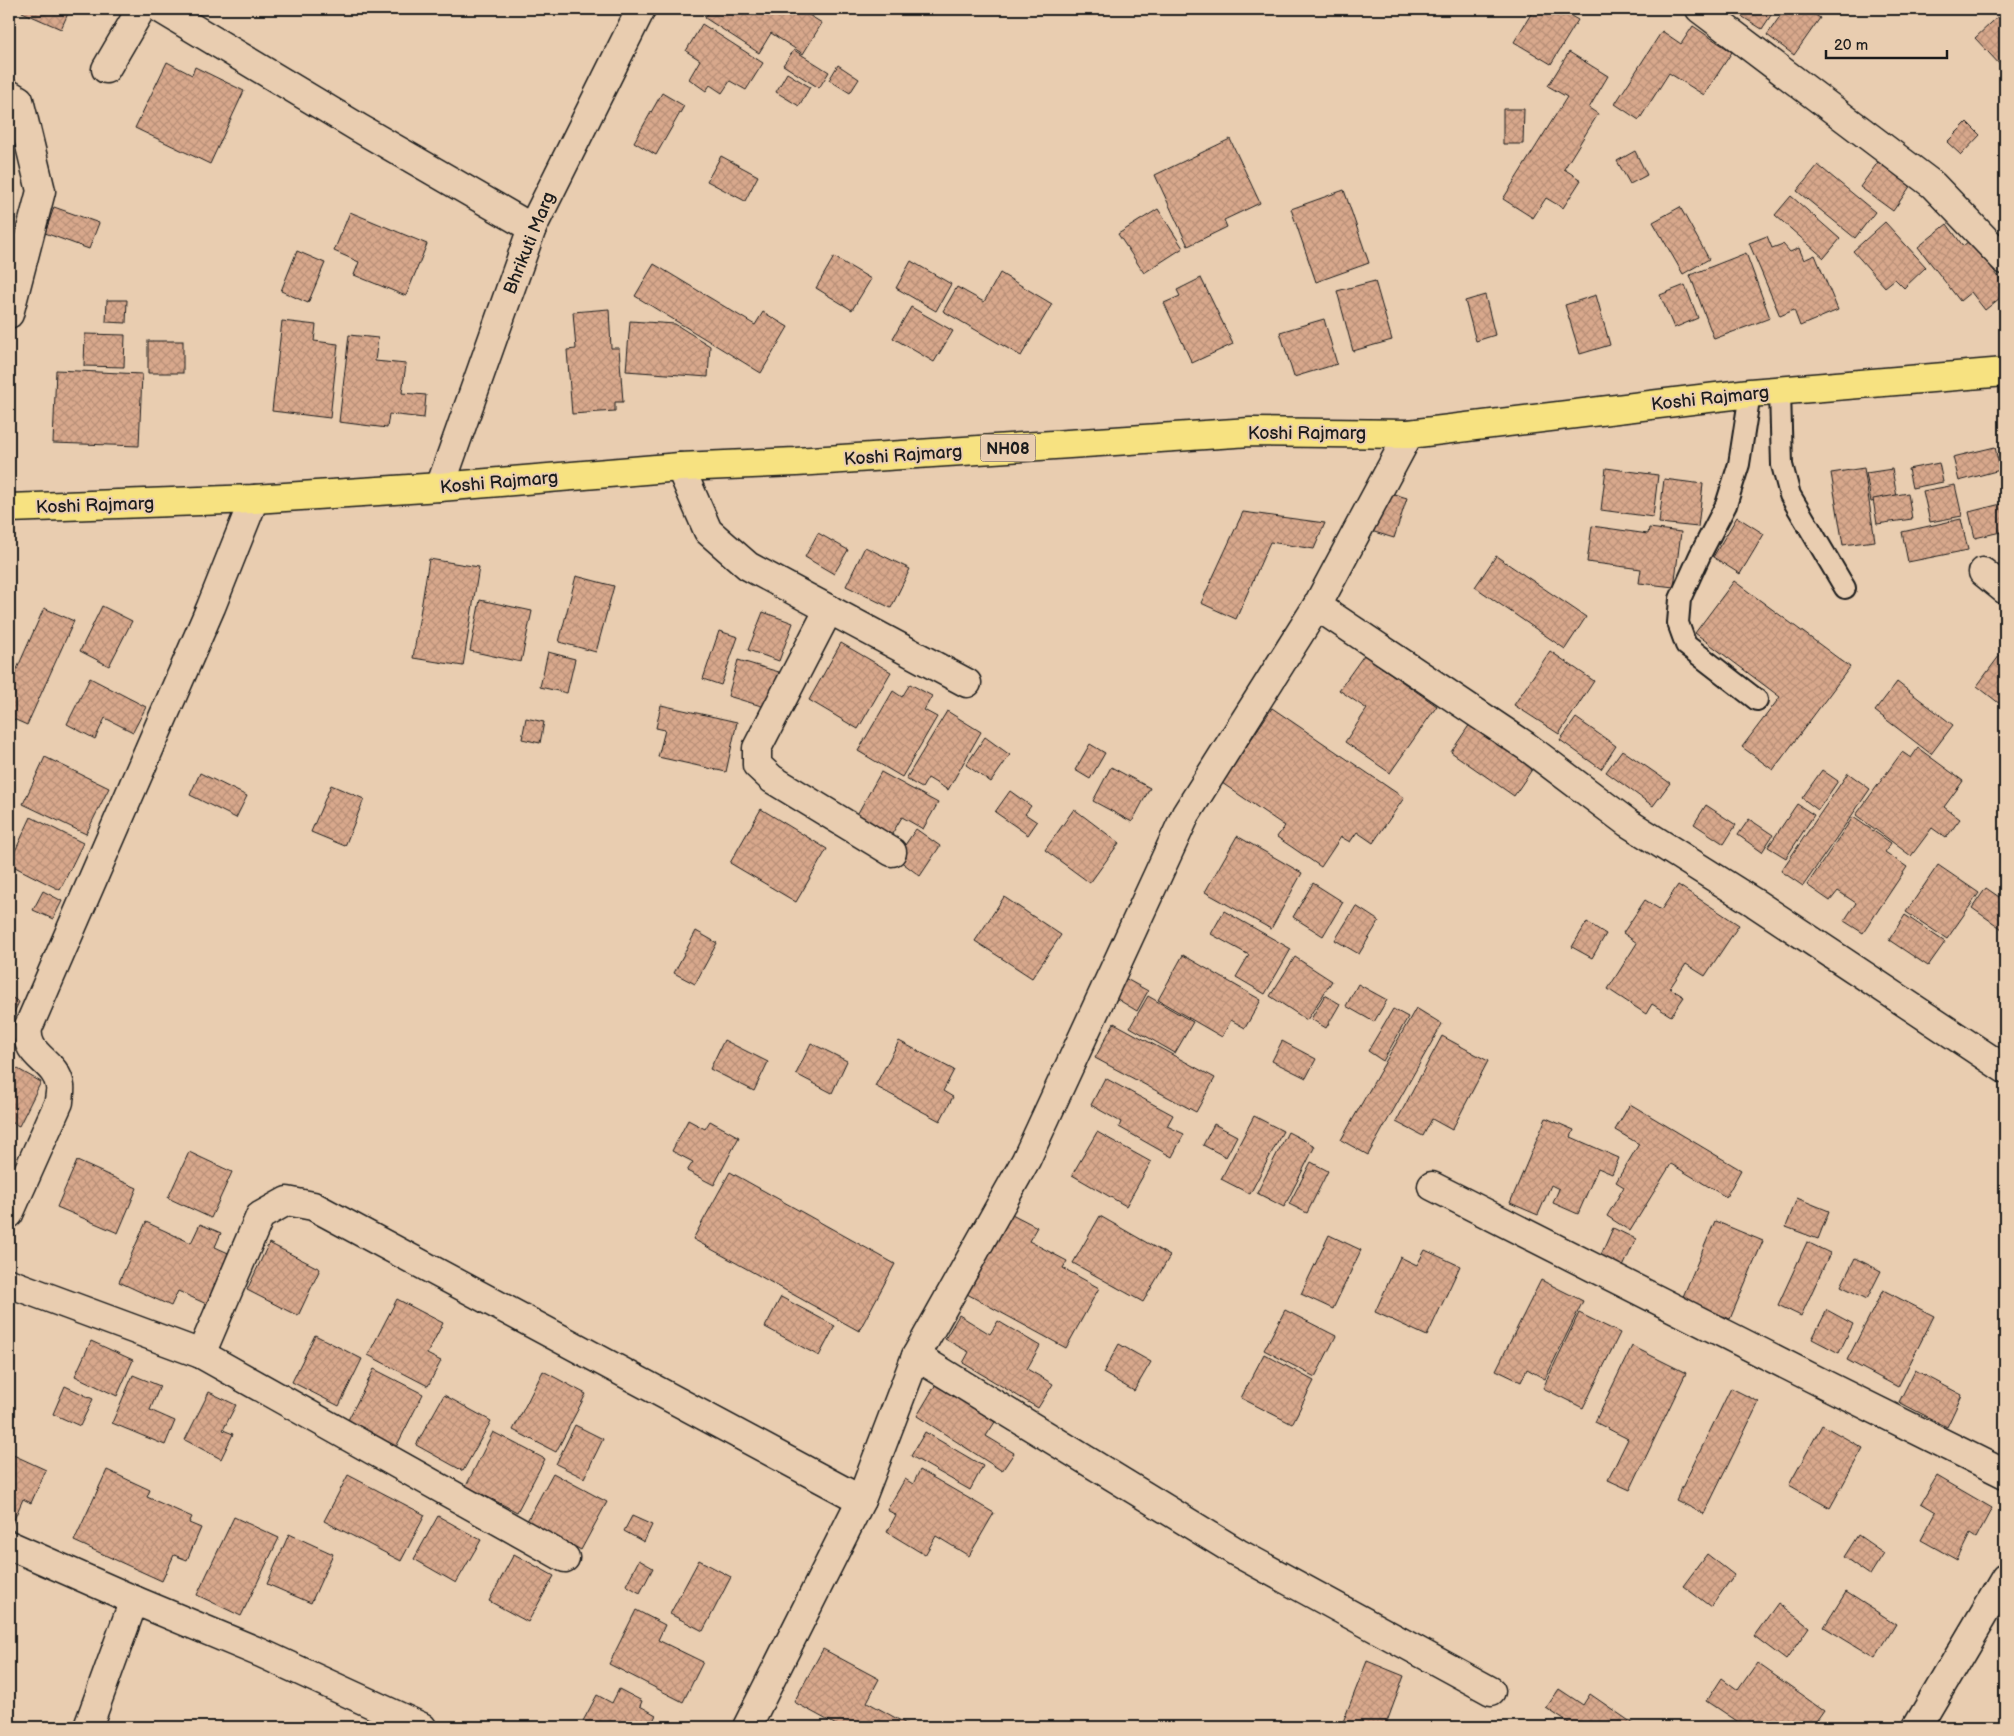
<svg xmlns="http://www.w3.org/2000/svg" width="2014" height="1736" viewBox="0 0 2014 1736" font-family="'Balsamiq Sans',sans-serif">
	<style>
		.building { fill: url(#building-cross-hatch); stroke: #1c1c1c }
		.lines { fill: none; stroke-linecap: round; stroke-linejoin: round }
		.lane-casing { stroke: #1c1c1c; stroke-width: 24 }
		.street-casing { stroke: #1c1c1c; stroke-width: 31 }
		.primary-casing { stroke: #1c1c1c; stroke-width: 31 }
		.lane { stroke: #e9cdb0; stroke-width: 20 }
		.street { stroke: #e9cdb0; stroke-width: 28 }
		.primary { stroke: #f7e281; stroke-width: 28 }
		.labels { text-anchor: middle; stroke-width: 4; stroke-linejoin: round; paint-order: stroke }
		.shield { fill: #e9cdb0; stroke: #5a5148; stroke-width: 1 }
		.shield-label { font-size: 16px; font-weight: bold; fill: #1c1c1c }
		.street-label { font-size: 18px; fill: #1c1c1c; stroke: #e9cdb0 }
	</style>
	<defs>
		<pattern id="building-cross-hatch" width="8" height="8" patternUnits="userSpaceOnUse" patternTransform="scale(1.25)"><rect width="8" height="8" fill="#d8a88c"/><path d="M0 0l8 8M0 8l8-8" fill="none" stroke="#b99078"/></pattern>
	</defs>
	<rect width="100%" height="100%" fill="#e9cdb0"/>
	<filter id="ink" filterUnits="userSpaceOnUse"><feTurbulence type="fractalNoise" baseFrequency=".02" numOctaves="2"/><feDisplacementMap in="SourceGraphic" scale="10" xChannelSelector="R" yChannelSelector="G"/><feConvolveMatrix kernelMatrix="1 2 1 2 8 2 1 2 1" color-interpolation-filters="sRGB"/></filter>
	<g filter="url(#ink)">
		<g class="building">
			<path d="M23,9h47l-9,20 -39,-17z"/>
			<path d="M711,9h88l23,14 -19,31 -32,-21 -12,20 -54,-35z"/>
			<path d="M1534,9h25l19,11 -27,44 -37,-22z"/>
			<path d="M1730,9h45l-13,20z"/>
			<path d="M1785,9h22l13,9 -26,37 -27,-20z"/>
			<path d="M2005,10v54l-3,3 -27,-29z"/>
			<path d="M702,24l61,39 -17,27 -16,-9 -8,12 -12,-8 -4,6 -17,-12 11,-19 -14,-9z"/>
			<path d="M1693,26l39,26 -28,43 -35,-22 -30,47 -24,-16 47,-73 19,13z"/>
			<path d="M794,50l35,22 -10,16 -36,-23z"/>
			<path d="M1569,52l39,24 -19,32 9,6 -34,55 17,11 -18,28 -17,-10 -13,20 -30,-19 64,-102 -19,-11z"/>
			<path d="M167,62l25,13 3,-8 49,24 -34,73 -75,-36z"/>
			<path d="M838,65l21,14 -9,14 -21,-13z"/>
			<path d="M787,73l23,14 -11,19 -23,-14z"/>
			<path d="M662,93l22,13 -28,49 -22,-13z"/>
			<path d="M1503,109h21l-1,35h-20z"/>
			<path d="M1967,122l13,13 -19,20 -14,-13z"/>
			<path d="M1230,139l30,64 -36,17 3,7 -39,19 -33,-71z"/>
			<path d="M1635,151l12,24 -17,9 -13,-23z"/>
			<path d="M721,156l37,20 -13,25 -38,-20z"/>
			<path d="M1878,162l33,23 -18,26 -33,-24z"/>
			<path d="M1818,165l57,47 -20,26 -58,-47z"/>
			<path d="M1344,190l25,73 -53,19 -25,-73z"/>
			<path d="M1791,196l49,43 -16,19 -49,-43z"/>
			<path d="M54,207l45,16 -10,26 -44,-16z"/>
			<path d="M1680,207l29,52 -26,15 -30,-52z"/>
			<path d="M1158,209l25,39 -39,25 -26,-39z"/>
			<path d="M350,212l77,32 -21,52 -52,-21 5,-13 -25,-11z"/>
			<path d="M1885,222l41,45 -22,21 -9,-9 -10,8 -32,-36z"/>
			<path d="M1947,224l16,22 7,-6 35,45v9l-20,16 -14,-18 -11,9 -42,-54z"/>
			<path d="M1767,236l5,12 11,-4 7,8 9,-4 5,12 11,-5 23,55 -38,16 -6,-16 -14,6 -31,-73z"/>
			<path d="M297,251l28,12 -17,40 -27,-12z"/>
			<path d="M1746,253l24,65 -56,21 -24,-64z"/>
			<path d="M834,257l37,22 -19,31 -36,-22z"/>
			<path d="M911,261l40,23 -15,27 -40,-23z"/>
			<path d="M654,264l101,61 8,-13 25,15 -27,46 -126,-77z"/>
			<path d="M1000,273l52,31 -31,52 -78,-45 14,-24 27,15z"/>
			<path d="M1201,278l32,66 -41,19 -28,-60 16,-7 -3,-6z"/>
			<path d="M1375,281l17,59 -39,11 -16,-60z"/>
			<path d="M1685,285l13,33 -24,10 -14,-33z"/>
			<path d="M1485,295l10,40 -19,6 -11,-40z"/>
			<path d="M1596,295l14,50 -30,9 -15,-49z"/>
			<path d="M107,300h20l-1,23 -20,-1z"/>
			<path d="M911,307l42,24 -19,31 -41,-24z"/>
			<path d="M609,309l2,39h8l4,54h-8v9l-43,3 -5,-64 9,-1 -3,-37z"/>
			<path d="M1324,319l13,45 -43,13 -14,-45z"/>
			<path d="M282,321l34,4 -2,16 24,3 -8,74 -58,-7z"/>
			<path d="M630,321l45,3 35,22 -2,31 -82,-6z"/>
			<path d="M85,334l40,1 -1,32 -40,-1z"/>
			<path d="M349,335l29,3 -3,23 31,3 -4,29 24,2 -2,23 -35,-4 -2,14 -48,-6z"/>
			<rect x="148" y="341" width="35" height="32"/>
			<path d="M56,370l86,4 -3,72 -86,-3z"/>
			<path d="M1995,447l5,23 -41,11 -6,-24z"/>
			<path d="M1939,463l4,19 -31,6 -4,-19z"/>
			<path d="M1606,468l52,7 -5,42 -52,-7z"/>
			<path d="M1864,468l11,73 -32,4 -12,-72z"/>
			<path d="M1892,469l5,28 -26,5 -5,-29z"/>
			<path d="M1664,479l39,5 -5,43 -39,-4z"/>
			<path d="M1955,485l7,31 -32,6 -7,-31z"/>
			<path d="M1384,491l23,7 -13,40 -23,-7z"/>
			<path d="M1908,493l4,26 -35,5 -4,-25z"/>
			<path d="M2005,503v28l-30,7 -6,-26z"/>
			<path d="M1243,512l82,11 -11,26 -44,-7 -34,77 -35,-16z"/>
			<path d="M1737,517l27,17 -24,40 -27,-17z"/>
			<path d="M1961,519l7,31 -60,12 -6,-30z"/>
			<path d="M1592,526l56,8 1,-6 32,4 -7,55 -35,-4 2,-14 -54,-7z"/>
			<path d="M818,533l30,17 -14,24 -29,-17z"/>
			<path d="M865,547l45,22 -19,39 -45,-22z"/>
			<path d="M1496,556l90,61 -21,32 -90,-62z"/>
			<path d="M429,559l50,8 -16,99 -50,-8z"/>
			<path d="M576,576l38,10 -18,66 -37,-10z"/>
			<path d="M1734,581l116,86 -77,103 -31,-23 38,-50 -85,-64z"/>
			<path d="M480,600l52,11 -11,51 -51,-11z"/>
			<path d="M102,606l30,15 -23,45 -29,-15z"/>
			<path d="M44,608l30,13 -47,104 -18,-8v-30z"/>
			<path d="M763,612l30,11 -14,38 -31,-11z"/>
			<path d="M719,631l19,6 -17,48 -18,-6z"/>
			<path d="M841,643l50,29 -33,57 -49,-29z"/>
			<path d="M2005,648v48l-5,8 -23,-18z"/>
			<path d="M9,649l6,3 -6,15z"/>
			<path d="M1550,651l44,30 -35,53 -45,-29z"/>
			<path d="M548,652l27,7 -8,34 -27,-6z"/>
			<path d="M1364,655l73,51 -47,67 -45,-31 22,-33 -28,-19z"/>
			<path d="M738,660l41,12 -11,36 -40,-12z"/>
			<path d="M90,678l56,29 -13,25 -28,-14 -10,21 -28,-15z"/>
			<path d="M1897,682l56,43 -22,29 -56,-43z"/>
			<path d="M910,684l22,12 -8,14 13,7 -35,60 -44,-26 35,-60 9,6z"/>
			<path d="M661,705l76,17 -11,50 -68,-15 7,-27 -9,-2z"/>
			<path d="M1272,708l132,90 -31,45 -16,-11 -7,10 -9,-5 -20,30 -44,-30 8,-11 -63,-43z"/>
			<path d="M947,711l34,21 -33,58 -20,-12 -6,10 -16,-9z"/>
			<path d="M526,718l18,4 -4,21 -18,-4z"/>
			<path d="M1576,718l40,28 -15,23 -41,-29z"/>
			<path d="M1470,724l63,44 -19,28 -63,-44z"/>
			<path d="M985,737l25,18 -19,27 -25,-17z"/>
			<path d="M1090,744l15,9 -15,26 -15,-9z"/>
			<path d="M1918,748l45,33 -19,26 16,12 -14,19 -14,-10 -21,28 -55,-41 46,-63 9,6z"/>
			<path d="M1622,750l48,33 -17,23 -47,-34z"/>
			<path d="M45,757l64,31 -23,46 -63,-30z"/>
			<path d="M1111,767l39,21 -18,34 -39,-21z"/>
			<path d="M1822,770l16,11 -20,29 -16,-12z"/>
			<path d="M881,772l57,31 -15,26 -21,-12 -13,22 -35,-19z"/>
			<path d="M200,773l47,23 -11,22 -46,-23z"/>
			<path d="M1848,773l22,16 -67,97 -22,-15z"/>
			<path d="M331,785l33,14 -19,47 -34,-14z"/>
			<path d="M1010,791l21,15 -6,8 12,8 -9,13 -33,-23z"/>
			<path d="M1797,804l17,11 -28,43 -18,-11z"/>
			<path d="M1706,805l30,20 -12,19 -30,-20z"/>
			<path d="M761,809l66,40 -31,53 -66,-39z"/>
			<path d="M1074,809l45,34 -29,40 -45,-33z"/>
			<path d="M31,817l52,26 -23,47 -51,-26z"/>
			<path d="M1853,817l38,26 -6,9 22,15 -44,66 -19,-12 12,-18 -18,-12 -8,10 -23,-16z"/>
			<path d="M1749,819l24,16 -11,17 -24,-17z"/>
			<path d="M916,829l24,17 -20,30 -24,-18z"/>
			<path d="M1237,836l65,37 -31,56 -66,-37z"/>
			<path d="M1938,865l41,28 -32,46 -41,-27z"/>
			<path d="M1313,883l30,19 -20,34 -30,-19z"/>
			<path d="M1678,885l61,40 -34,51 -19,-12 -16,24 14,9 -13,19 -19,-12 -6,10 -38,-25 29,-46 -14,-10 22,-33 16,10z"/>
			<path d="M1986,888l19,13v30l-33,-23z"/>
			<path d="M43,891l19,10 -9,18 -20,-9z"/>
			<path d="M1004,897l57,38 -29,43 -57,-37z"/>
			<path d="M1356,906l23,15 -20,33 -24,-14z"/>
			<path d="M1224,911l67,38 -26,45 -29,-17 13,-22 -38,-21z"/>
			<path d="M1905,915l40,27 -17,24 -39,-26z"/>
			<path d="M1587,922l19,12 -14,24 -20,-11z"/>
			<path d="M696,931l21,12 -22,41 -21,-11z"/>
			<path d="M1183,955l78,45 -16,28 -14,-8 -9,17 -64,-37z"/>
			<path d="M1295,957l37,24 -25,39 -37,-24z"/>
			<path d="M1119,975l29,16 -11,20 -28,-17z"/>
			<path d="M1358,984l29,16 -13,22 -28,-16z"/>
			<path d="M1325,995l15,9 -14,24 -15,-9z"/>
			<path d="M9,996l10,6 -10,21z"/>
			<path d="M1148,996l45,26 -18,31 -45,-26z"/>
			<path d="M1416,1008l26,16 -74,131 -27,-15z"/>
			<path d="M1393,1009l15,8 -25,44 -15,-10z"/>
			<path d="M1114,1023l101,55 -19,34 -101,-54z"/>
			<path d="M1442,1036l46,25 -36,69 -20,-11 -9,17 -27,-14z"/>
			<path d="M724,1040l44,22 -14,29 -44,-22z"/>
			<path d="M899,1041l55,29 -11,21 10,6 -13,24 -65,-35z"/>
			<path d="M1282,1041l34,18 -10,19 -34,-17z"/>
			<path d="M811,1043l36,18 -15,32 -36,-19z"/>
			<path d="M9,1064l32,18 -22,44 -10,-5z"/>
			<path d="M1105,1078l68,37 -6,11 17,8 -12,23 -53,-30 2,-5 -30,-17z"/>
			<path d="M1630,1104l111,66 -15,27 -55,-33 -41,67 -23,-15 17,-29 -8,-5 23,-38 -24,-14z"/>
			<path d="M1254,1116l29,15 -33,63 -29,-15z"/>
			<path d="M1546,1118l28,12 -3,7 48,21 -7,16 -14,-6 -20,46 -25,-11 6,-14 -8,-4 -13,30 -28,-12z"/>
			<path d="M688,1120l17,9 5,-8 29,16 -25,48 -27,-14 6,-9 -21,-11z"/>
			<path d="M1214,1124l23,12 -11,21 -23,-12z"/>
			<path d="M1097,1132l54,30 -25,44 -54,-31z"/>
			<path d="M1288,1132l27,14 -31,61 -27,-14z"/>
			<path d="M189,1152l43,20 -21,46 -43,-20z"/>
			<path d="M77,1161l60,27 -19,45 -61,-26z"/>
			<path d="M1311,1162l17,9 -21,42 -18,-9z"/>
			<path d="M730,1172l165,92 -36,67 -166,-92z"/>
			<path d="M1797,1198l32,13 -11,28 -32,-12z"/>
			<path d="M1010,1213l27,14 -8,14 38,20 -4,7 36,20 -33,60 -99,-54z"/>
			<path d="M1100,1216l70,40 -27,46 -70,-39z"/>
			<path d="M1715,1221l48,20 -33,78 -48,-20z"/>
			<path d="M146,1222l45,21 9,-19 21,9 -6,14 20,9 -22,51 -35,-16 -7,15 -52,-24z"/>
			<path d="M1613,1228l23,11 -13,28 -23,-10z"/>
			<path d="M1329,1235l32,15 -28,59 -32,-15z"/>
			<path d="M1807,1242l23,11 -29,63 -23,-11z"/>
			<path d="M269,1243l51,26 -22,47 -51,-26z"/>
			<path d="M1425,1250l35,16 -33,70 -52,-24 25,-55 17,8z"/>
			<path d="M1855,1258l26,13 -14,28 -26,-13z"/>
			<path d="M1541,1280l42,21 -38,78 -18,-10 -6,13 -25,-12z"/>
			<path d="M1883,1290l51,26 -36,71 -51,-27z"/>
			<path d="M781,1297l54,29 -16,30 -54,-29z"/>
			<path d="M397,1299l46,24 -16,31 14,7 -13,25 -60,-31z"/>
			<path d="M1285,1310l51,26 -21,41 -51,-27z"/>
			<path d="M1827,1310l26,14 -14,29 -27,-14z"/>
			<path d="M1579,1313l41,20 -37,75 -40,-20z"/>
			<path d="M959,1315l31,19 8,-13 42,25 -13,23 26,15 -15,24 -75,-45 6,-11 -24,-13z"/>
			<path d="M315,1335l47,24 -23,47 -47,-24z"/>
			<path d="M91,1341l42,19 -16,36 -42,-20z"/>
			<path d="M1119,1344l32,18 -17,29 -31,-18z"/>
			<path d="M1632,1346l54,27 -56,117 -22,-10 20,-41 -33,-17z"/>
			<path d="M1264,1354l50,27 -22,43 -51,-26z"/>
			<path d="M374,1369l49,25 -30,59 -49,-25z"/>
			<path d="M1915,1370l47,25 -15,32 -48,-25z"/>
			<path d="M543,1371l43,23 -30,58 -43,-22z"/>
			<path d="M133,1375l27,11 -10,24 25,11 -10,24 -53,-22z"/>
			<path d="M936,1384l59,38 -9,14 28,17 -12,18 -85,-55z"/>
			<path d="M65,1386l28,13 -13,27 -27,-12z"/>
			<path d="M1731,1388l28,14 -55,112 -28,-14z"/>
			<path d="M209,1392l27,13 -13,25 10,4 -12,25 -36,-19z"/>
			<path d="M444,1395l47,26 -28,50 -47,-26z"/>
			<path d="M575,1425l28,14 -19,39 -28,-14z"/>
			<path d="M1822,1425l41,23 -33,60 -41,-23z"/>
			<path d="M493,1432l52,27 -28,53 -51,-26z"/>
			<path d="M925,1432l58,34 -13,24 -59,-34z"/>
			<path d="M9,1453l37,17 -15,33 -8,-4 -14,32z"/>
			<path d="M107,1470l43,20 -3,7 45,20 -3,6 12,5 -14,32 -13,-5 -12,26 -88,-40z"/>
			<path d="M920,1470l74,43 -25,43 -33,-20 -11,19 -38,-23 9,-17 -9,-5 18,-31 8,5z"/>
			<path d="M553,1473l54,29 -26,48 -54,-29z"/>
			<path d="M348,1475l77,40 -24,46 -77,-40z"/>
			<path d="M1937,1476l55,32 -16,30 -6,-4 -13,26 -36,-20 15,-28 -15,-9z"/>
			<path d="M438,1516l43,24 -25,43 -42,-24z"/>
			<path d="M632,1516l20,9 -8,17 -20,-11z"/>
			<path d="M234,1517l45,21 -38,78 -44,-21z"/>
			<path d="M289,1534l44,20 -22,49 -44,-19z"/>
			<path d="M1858,1535l26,18 -14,22 -26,-18z"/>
			<path d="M514,1554l40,22 -26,46 -39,-21z"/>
			<path d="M1707,1554l27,21 -23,32 -28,-21z"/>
			<path d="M639,1560l14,8 -13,25 -14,-8z"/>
			<path d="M699,1560l32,17 -28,54 -33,-17z"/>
			<path d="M1846,1592l50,32 -21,34 -51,-31z"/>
			<path d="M1778,1603l31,24 -23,33 -32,-24z"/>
			<path d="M636,1610l29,15 -7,15 45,22 -20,40 -74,-38z"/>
			<path d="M823,1649l56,30 -12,23 43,24 -1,1h-69l-46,-25z"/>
			<path d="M1367,1661l37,15 -19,51h-44z"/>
			<path d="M1757,1663l67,47 -12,17h-66l-39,-26 15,-23 16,12z"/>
			<path d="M619,1689l23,12 -2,5 16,9 -6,12h-55l-12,-6 14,-26 15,8z"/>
			<path d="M1559,1689l24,16 7,-11 48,33h-70l2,-3 -24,-16z"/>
		</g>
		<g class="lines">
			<g class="lane-casing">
				<g id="lane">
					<path d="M1780,391l2,74 8,30 55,93"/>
					<path d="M1750,393l-11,71 -13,41 -26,50 -20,44 -2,24 8,22 71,55"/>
				</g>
			</g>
			<g class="street-casing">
				<g id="street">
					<path d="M161,9l198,119 173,100"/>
					<path d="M1700,9l233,176 72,75"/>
					<path d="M106,69l35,-60"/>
					<path d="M9,94l10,6 22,91 -32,123"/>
					<path d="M680,467l28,64 40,35 219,117"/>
					<path d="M440,487l92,-259 109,-219"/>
					<path d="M1983,572l22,18"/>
					<path d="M1317,606l209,140 102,77 127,80 250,166"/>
					<path d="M829,609l-72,139v17l15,14 120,73"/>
					<path d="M1432,1186l392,198 181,90"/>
					<path d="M9,1214l50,-112c0,-5 2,-11 1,-16 -4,-26 -36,-29 -32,-58l183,-421 43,-108"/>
					<path d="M9,1283l192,71 364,204"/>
					<path d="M201,1354l59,-138 27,-15 26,5 548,294"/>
					<path d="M916,1356l322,197 253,138"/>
					<path d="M9,1545l125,55 127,53 161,74"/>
					<path d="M88,1727l46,-127"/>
					<path d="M747,1727l114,-227 55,-144 110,-196 160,-346 131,-208 92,-172"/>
					<path d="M1917,1727l88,-149"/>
				</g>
			</g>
			<g class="primary-casing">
				<path id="primary" d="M9,508l245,-9 186,-12 240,-20 116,-5 454,-30 159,2 341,-41 255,-21"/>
			</g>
			<use href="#lane" class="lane"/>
			<use href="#street" class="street"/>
			<use href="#primary" class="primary"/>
		</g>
	</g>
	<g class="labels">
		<rect class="shield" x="980.5" y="434.5" width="55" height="27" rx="4"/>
		<g class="shield-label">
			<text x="1008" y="454">NH08</text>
		</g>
		<g class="street-label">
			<text transform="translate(529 243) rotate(-68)" y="6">Bhrikuti Marg</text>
			<text transform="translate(1710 398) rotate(-6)" y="6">Koshi Rajmarg</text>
			<text x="1307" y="439">Koshi Rajmarg</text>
			<text transform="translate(903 455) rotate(-4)" y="6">Koshi Rajmarg</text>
			<text transform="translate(499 482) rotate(-5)" y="6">Koshi Rajmarg</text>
			<text transform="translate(95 505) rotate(-2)" y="6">Koshi Rajmarg</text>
		</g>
	</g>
	<rect width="2014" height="1736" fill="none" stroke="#e9cdb0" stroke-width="30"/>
	<rect x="15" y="15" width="1984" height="1706" fill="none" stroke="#1c1c1c" stroke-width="2" filter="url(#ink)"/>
	<path d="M1826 50v8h121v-8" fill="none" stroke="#1c1c1c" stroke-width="2.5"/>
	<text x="1834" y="50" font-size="15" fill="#1c1c1c" stroke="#e9cdb0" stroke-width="4" paint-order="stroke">20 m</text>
</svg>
